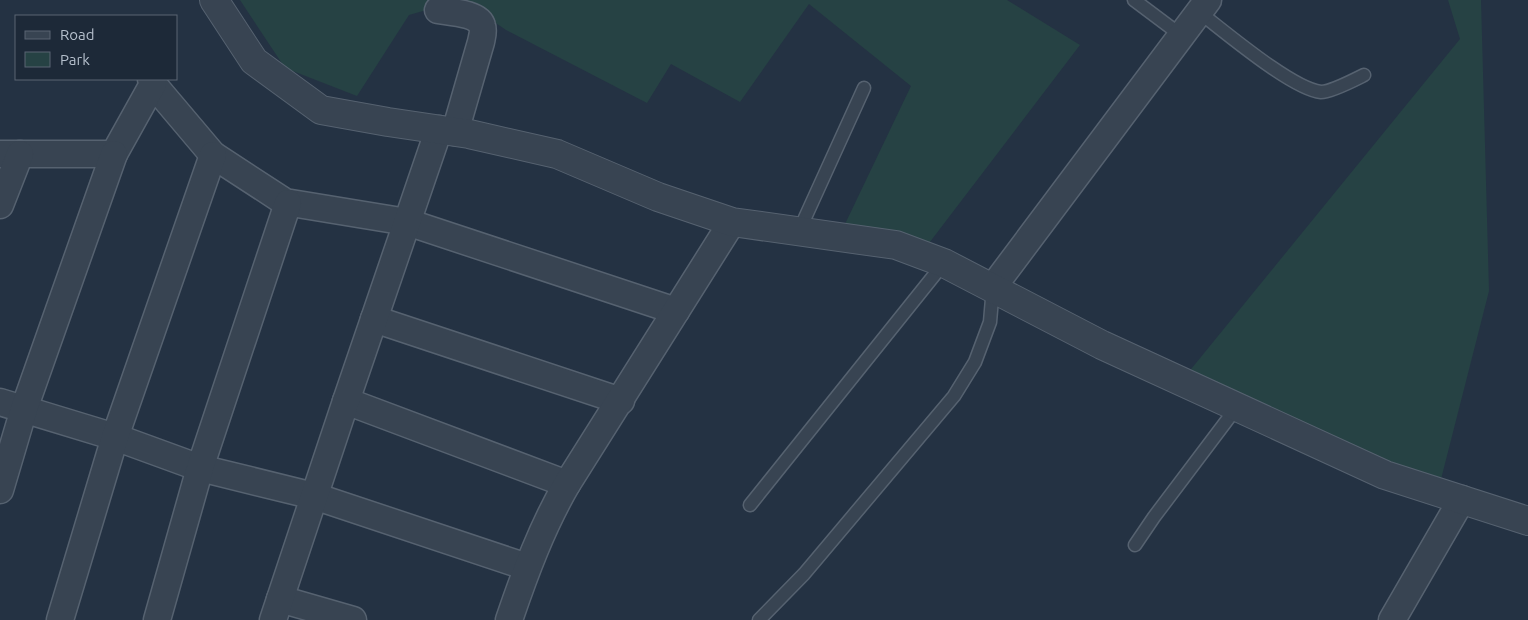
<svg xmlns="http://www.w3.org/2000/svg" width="1528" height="620" viewBox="0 0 1528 620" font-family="Ubuntu,sans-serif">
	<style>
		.green { fill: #264244 }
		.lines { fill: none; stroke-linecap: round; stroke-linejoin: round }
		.service-casing { stroke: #566270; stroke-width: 15 }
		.minor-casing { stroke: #566270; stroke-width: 29 }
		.tertiary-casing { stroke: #566270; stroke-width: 30 }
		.service { stroke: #384452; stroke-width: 12 }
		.minor { stroke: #384452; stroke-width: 26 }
		.tertiary { stroke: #384452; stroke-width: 28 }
	</style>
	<rect width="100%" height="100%" fill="#243243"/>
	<g class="green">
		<path d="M240,0h221l-52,15 -52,81 -72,-28z"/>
		<path d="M462,0h545l73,45 -160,210 -85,-10 76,-159 -102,-82 -69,98 -69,-38 -24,39 -141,-73z"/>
		<path d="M1448,0h33l8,291 -51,200 -255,-112 277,-340z"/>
	</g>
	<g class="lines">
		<g class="service-casing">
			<g id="service">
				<path d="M1134,0l48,36"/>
				<path d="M1199,12c25,19 93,77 122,80 10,0 33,-12 43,-17"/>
				<path d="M799,231l65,-143"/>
				<path d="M750,505l194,-242"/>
				<path d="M1135,545l19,-28 83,-110"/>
				<path d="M759,620l45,-46 150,-178 21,-34 15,-40 3,-35"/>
			</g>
		</g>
		<g class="minor-casing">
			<g id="minor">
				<path d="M438,10c11,2 41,3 44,16 2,5 0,11 -1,16l-26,90"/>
				<path d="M153,84l60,71 72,47 122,20 269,89"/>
				<path d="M0,154h114l39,-70 -2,-5"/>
				<path d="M0,205l20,-51"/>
				<path d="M993,287l215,-287"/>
				<path d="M374,319l247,82"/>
				<path d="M346,401l221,83"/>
				<path d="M0,402l115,35 85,31 114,28 213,71"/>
				<path d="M0,490l24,-81 90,-255"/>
				<path d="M280,599l73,21"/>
				<path d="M60,620l55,-183 98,-282"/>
				<path d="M157,620l43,-152 88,-265"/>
				<path d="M273,620l73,-219 93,-272"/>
				<path d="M509,620c16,-47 33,-93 58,-136l165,-262"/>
				<path d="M1392,620l70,-121"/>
			</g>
		</g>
		<g class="tertiary-casing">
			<path id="tertiary" d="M214,0l40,61 67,49 67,12 81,12 88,20 101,43 74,25 164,23 48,18 158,82 283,130 143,46"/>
		</g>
		<use href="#service" class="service"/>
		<use href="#minor" class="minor"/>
		<use href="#tertiary" class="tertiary"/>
	</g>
	<rect x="15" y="15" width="162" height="65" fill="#1d2938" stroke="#5a6573"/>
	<rect x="25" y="31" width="25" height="8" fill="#384452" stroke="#5a6573"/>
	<text x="60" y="40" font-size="15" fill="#b5bfcc">Road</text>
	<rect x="25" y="52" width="25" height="15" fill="#264244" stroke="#5a6573"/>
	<text x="60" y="65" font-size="15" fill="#b5bfcc">Park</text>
</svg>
